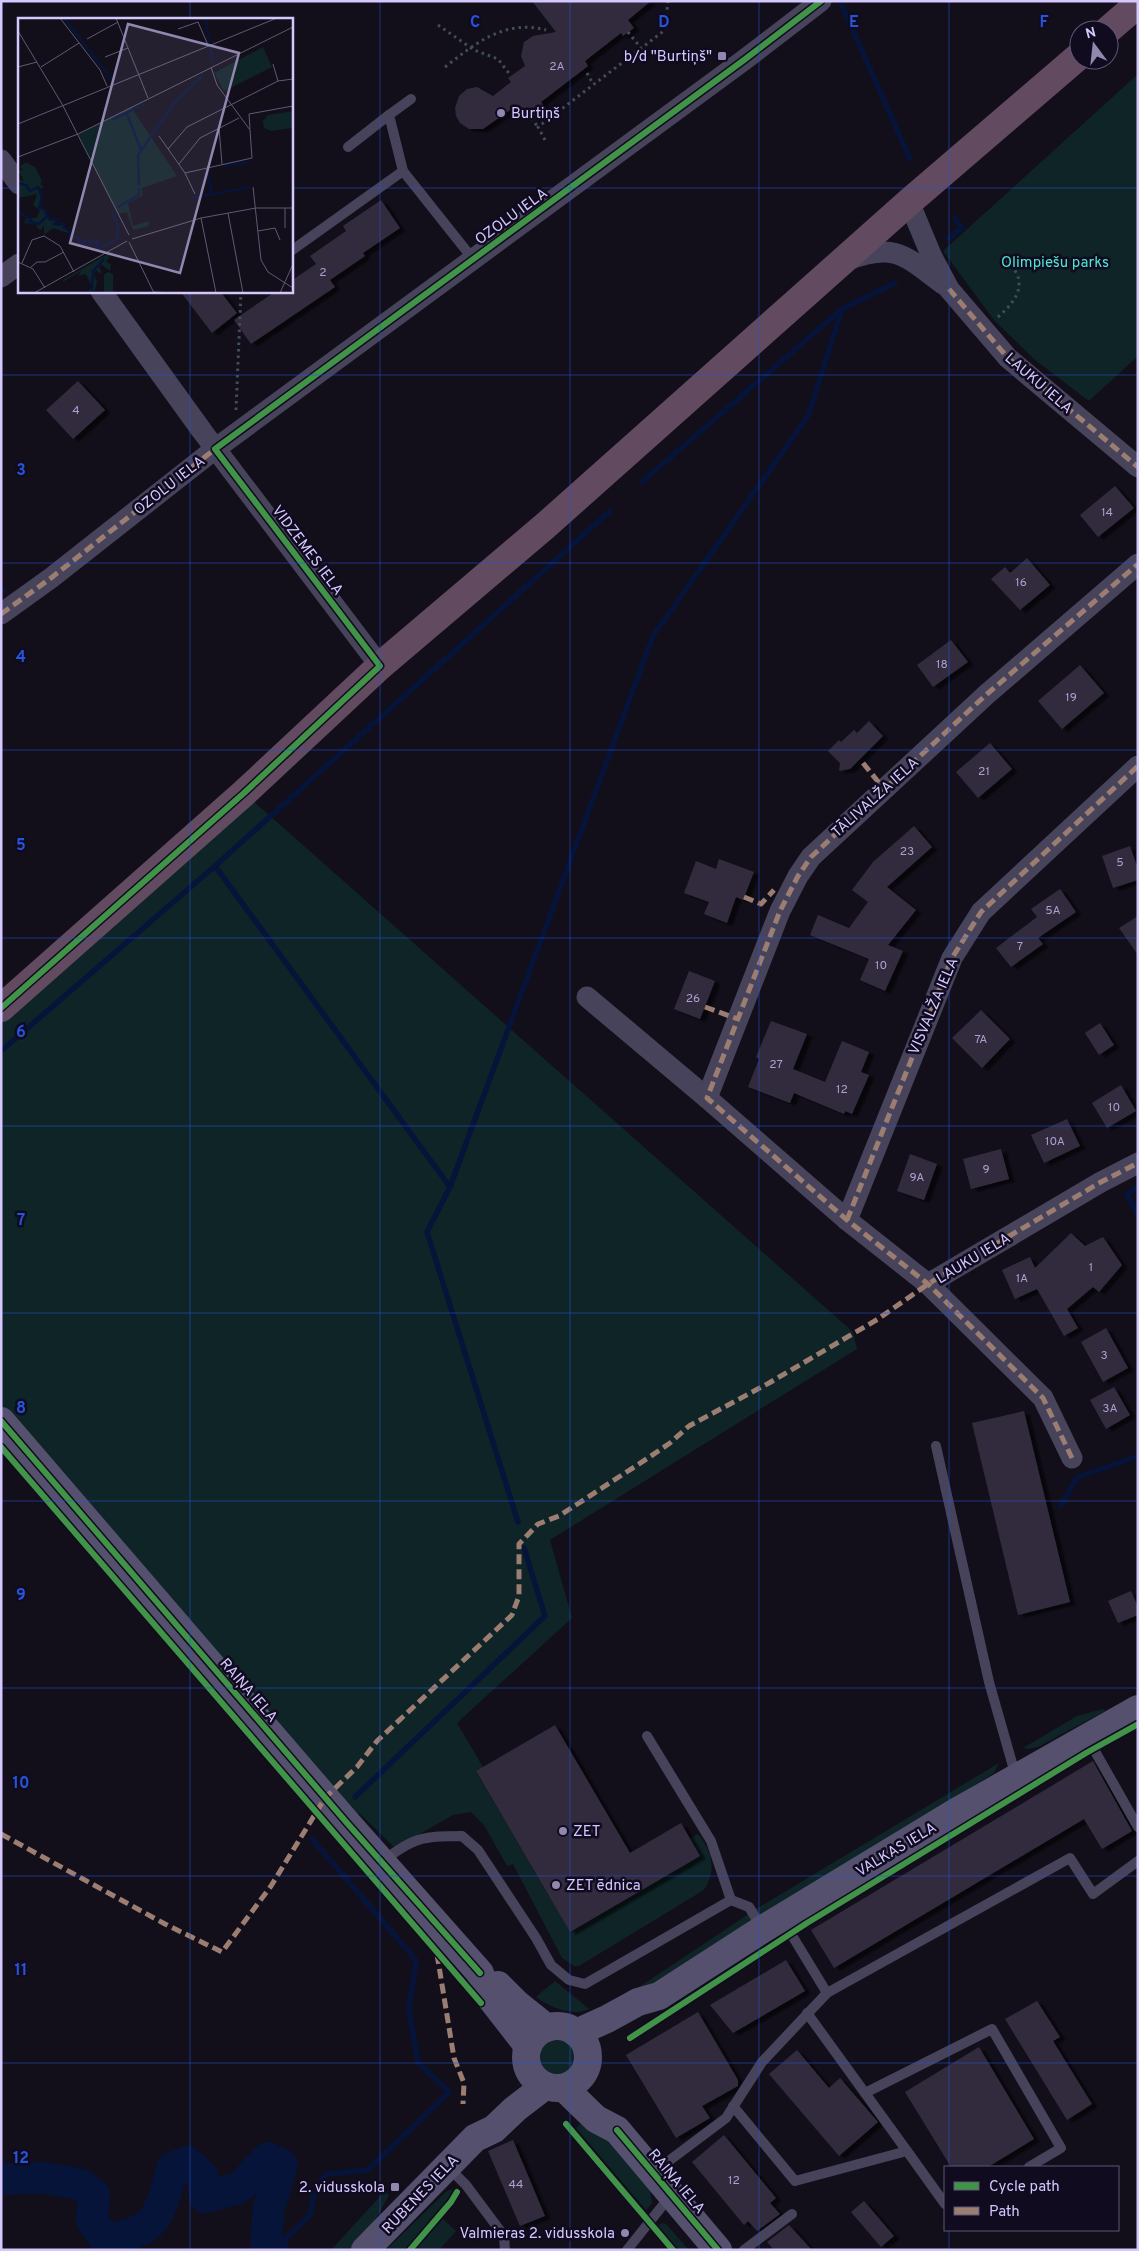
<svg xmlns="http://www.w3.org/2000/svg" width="1139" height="2251" viewBox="0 0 1139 2251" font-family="Overpass,sans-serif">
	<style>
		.green { fill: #0e2427 }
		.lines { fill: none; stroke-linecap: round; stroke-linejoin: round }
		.stream { stroke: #07143a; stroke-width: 5.5 }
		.river { stroke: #07143a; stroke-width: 32 }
		.building { fill: #312c3e; filter: url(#shadow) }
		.path { stroke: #424d5c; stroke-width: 3; stroke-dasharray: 2.5 4; stroke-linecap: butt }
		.lane { stroke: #47435b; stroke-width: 10 }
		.street { stroke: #47435b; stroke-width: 21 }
		.secondary { stroke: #54506e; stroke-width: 28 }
		.highway { stroke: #624a61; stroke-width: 28 }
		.quiet { stroke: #9b7d72; stroke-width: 5; stroke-dasharray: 10 5; stroke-linecap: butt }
		.cycleway-casing { stroke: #100b1f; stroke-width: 9 }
		.cycleway { stroke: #419447; stroke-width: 6 }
		.grid { fill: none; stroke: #2654da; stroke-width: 1; stroke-opacity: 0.55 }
		.poi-dot { fill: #9187af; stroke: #100b1f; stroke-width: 2 }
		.labels { text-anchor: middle; stroke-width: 5; stroke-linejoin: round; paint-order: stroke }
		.number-label { font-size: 12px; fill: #aca1cf }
		.poi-label { font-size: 15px; fill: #d5c8ff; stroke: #100b1f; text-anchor: end }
		.street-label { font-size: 15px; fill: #d5c8ff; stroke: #100b1f }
		.park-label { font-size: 15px; fill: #4de6d1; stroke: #100b1f }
		.inset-river { fill: none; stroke: #07143a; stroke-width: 2.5 }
		.inset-road { fill: none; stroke: #605976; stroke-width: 1 }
		.view { fill: #9187af; fill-opacity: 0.15; stroke: #9187af; stroke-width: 2.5 }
		.inset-edge { fill: none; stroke: #d5c8ff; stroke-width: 2.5 }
		.grid-label { font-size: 16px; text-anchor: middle; font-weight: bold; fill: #2654da; stroke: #100b1f; stroke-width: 5; stroke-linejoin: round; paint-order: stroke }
	</style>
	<defs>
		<filter id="shadow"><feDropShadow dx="5.5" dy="3" stdDeviation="1" flood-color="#0009"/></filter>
	</defs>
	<rect width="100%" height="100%" fill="#120f1a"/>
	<g class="green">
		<path d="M1138,74v282l-49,45 -54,-41 -41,-40 -51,-69z"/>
		<path d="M244,793l609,539 4,17 -307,191 22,78 -115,105 26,44 -7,5 94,160 130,-76 -10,-18 8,-4c14,17 19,37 6,56l-125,76h-5l-12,-8 -49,-94 -6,2 -23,-41 -13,-13 -18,3 -58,33 -36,-35 -12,10 -346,-402v-412z"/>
		<path d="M1103,1709l2,2 -67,36 -10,2 -5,-1 54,-32z"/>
		<path d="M999,1763l-5,10 -351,216 -28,14 141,-94z"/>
		<path d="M555,1981l34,28c-15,8 -40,-2 -53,-12z"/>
		<circle cx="557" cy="2057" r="20"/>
		<path d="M589,2116l61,74 2,13 -6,7 -70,-82z"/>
		<path d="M448,2190h5l-19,30 -29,30h-19z"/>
		<path d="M385,2191l4,4 -21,39 -15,16h-22z"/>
		<path d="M443,2219l13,12 -17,19h-24z"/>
		<path d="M662,2223l4,1 23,26h-10l-21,-24z"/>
	</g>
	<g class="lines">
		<g class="stream">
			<path d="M840,1l70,158"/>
			<path d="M949,238l13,-10 -7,-10"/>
			<path d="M642,482l200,-173 53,-26"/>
			<path d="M1,588l2,2"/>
			<path d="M215,866l235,321"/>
			<path d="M1,1051l214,-185 394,-354"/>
			<path d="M1138,1187l-11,7 11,21"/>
			<path d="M1061,1505l17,-28 60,-21"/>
			<path d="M518,1522l-91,-290 23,-45 203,-551 155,-220 34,-107"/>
			<path d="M355,1797l190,-181 -21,-68"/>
			<path d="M274,2250l36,-35 4,-22 12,-19 42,-4 81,-78 -31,-30 -9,-53 7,-49 -104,-121"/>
		</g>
		<path class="river" d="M1,2179l43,-1 36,6 14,10 -2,26 14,21c12,-3 36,-9 44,-18 11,-10 19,-41 22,-55l15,-6 16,15 2,20 34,-9 29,-30 14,7 -13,43 -3,35 7,7"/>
	</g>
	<g class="building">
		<path d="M532,1h119l-23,19 6,8 -11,8 -2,-3 -36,28 3,5 -47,36 5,7 -12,7 -4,-5 -6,4 -7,-10 -34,24h-14l-9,-6 -4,-7 -1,-8 4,-12 8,-7 10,-2 16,9 18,-14 -3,-4 17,-12 -4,-10 3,-14 9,-6 23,-4z"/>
		<path d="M381,200l19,28 -37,25 2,3 -35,24 5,7 -84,57 -17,-24 42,-29h15v-10l25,-17 -6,-8 36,-25 -3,-5z"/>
		<path d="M180,291h40l17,22 -25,20z"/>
		<path d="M78,381l27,29 -32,29 -27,-29z"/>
		<path d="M1115,486l19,22 -36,29 -18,-22z"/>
		<path d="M1027,558l23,27 -30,25 -29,-31 14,-12 5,6z"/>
		<path d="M951,640l17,22 -35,25 -16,-22z"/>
		<path d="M1080,665l24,28 -42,36 -24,-28z"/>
		<path d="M869,721l14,15 -33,33 -11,2 1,-8 -12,-12 11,-11 2,2 13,-12 3,3z"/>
		<path d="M990,743l22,26 -34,29 -22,-26z"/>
		<path d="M914,826l18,21 -45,40 29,23 -28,35 15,6 -18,40 -25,-11 9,-21 -59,-24 8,-20 31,13 19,-26 -16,-12 21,-28z"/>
		<path d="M1130,846l8,23v11l-25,8 -11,-32z"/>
		<path d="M719,859l35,13 -11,28 -7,-3 -9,26 -23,-9 5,-12 -25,-9 12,-32 20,8z"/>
		<path d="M1060,889l16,23 -38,26 5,6 -32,23 -15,-19 41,-31 -6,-8z"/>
		<path d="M1138,916v39l-19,-27z"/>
		<path d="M689,971l26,10 -15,38 -26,-10z"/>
		<path d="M981,1010l29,29 -28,29 -30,-30z"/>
		<path d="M771,1021l36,13 -14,35 32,13 17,-41 27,11 -8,20 8,3 -17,39 -7,-3 -1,3 -50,-21 -4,10 -42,-16 11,-28 -3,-2z"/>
		<path d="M1100,1023l14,22 -15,10 -14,-22z"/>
		<path d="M1121,1085l15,26 -29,17 -15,-25z"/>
		<path d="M1067,1119l13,27 -36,17 -13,-28z"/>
		<path d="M1001,1149l8,30 -38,10 -8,-30z"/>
		<path d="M910,1154l27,10 -13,36 -27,-9z"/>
		<path d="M1071,1233l14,13 18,-9 19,28 -23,27 -6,-5 -26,22 11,19 -14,8 -27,-47 -22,10 -13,-29 28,-13 5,11z"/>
		<path d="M1106,1328l22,40 -25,14 -22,-40z"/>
		<path d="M1114,1387l16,28 -24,14 -16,-29z"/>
		<path d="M1024,1411l46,191 -52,13 -46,-192z"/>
		<path d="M1131,1591l7,16v8l-20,8 -10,-22z"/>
		<path d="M555,1725l75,128 51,-30 19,33 -130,76 -94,-161z"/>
		<path d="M1093,1761l39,70 -30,18 -18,-30 -250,149 -23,-38z"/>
		<path d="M786,1960l19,31 -72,42 -23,-28z"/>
		<path d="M1037,2001l23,36 -7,4 39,63 -25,16 -62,-101z"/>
		<path d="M698,2012l40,68v6l-36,20 8,12 -34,20 -50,-83z"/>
		<path d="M979,2047l55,92 -46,28h-37l-46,-75z"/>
		<path d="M797,2050l32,38 11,-10 38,44 -39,34 -70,-82z"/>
		<path d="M724,2135l52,63 -6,5 10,11 -23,17 -9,-10 -4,4 -52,-63z"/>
		<path d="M513,2140l32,76 -25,10 -32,-75z"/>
		<path d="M864,2201l30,35 -13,11 -30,-35z"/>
		<path d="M789,2225l23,25h-38l-7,-8z"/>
	</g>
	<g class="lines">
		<g class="path">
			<path d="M438,25l36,25 24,9 13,17"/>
			<path d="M628,32l13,16"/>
			<path d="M445,67c31,-24 60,-48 101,-37"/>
			<path d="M587,73l6,11"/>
			<path d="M527,113l11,14"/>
			<path d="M545,140l-7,-13 127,-97 3,-29"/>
			<path d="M998,317c23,-20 32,-40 2,-61"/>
			<path d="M236,410l5,-119"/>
		</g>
		<g class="lane">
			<path d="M348,147l41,-32"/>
			<path d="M403,171l-14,-56 22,-16"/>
			<path d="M291,251l112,-80 70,88"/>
			<path d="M936,1446l53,236 27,95"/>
			<path d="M1088,1739l50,88"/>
			<path d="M382,1862c31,-25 42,-26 80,-26l16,14 58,88 15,27 18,15 16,4 146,-84 -20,-59 -64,-105"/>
			<path d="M731,1900l18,7 13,21"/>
			<path d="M782,1919l45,74"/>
			<path d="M865,2093l127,-64 69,119 -32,19"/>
			<path d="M733,2106l62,75 112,-30 -100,-138"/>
			<path d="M907,2151l38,53"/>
			<path d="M447,2166l19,19 38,51 1,14"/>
			<path d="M654,2172l72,-54 36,-56 65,-69 243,-135 23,36 45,-33"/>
			<path d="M627,2250l44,-55"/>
			<path d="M744,2250l48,-36"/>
		</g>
		<g class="street">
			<path d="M1,160l18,24"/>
			<path d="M909,202l23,55 17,32 59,69 130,109"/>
			<path d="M848,260c48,-18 57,-4 95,24"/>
			<path d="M1,277l18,-13"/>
			<path d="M101,291l101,140 178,235"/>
			<path d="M1,614l50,-36 164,-129 529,-389 77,-59"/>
			<path d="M587,997l120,101 140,122 81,64 115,114 29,60"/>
			<path d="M707,1098l73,-187 18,-35 13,-19 176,-163 151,-130"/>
			<path d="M847,1220l105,-262 29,-46 157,-146"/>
			<path d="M928,1284l173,-102 37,-19"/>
		</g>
		<g class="secondary">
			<path d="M1,1421l346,402 133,150 5,18 43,55"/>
			<path d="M498,1985l19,19 30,24"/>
			<circle cx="557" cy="2057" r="31"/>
			<path d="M576,2033l31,-14 31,-17 21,-6 104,-67 193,-117 182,-103"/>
			<path d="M564,2088l32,31 21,11 101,120"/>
			<path d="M365,2250l110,-112 19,-9 21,-20 30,-23"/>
		</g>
		<g class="highway">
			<path d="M1108,30l30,-26"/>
			<path d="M1,1008l243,-215 136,-127 165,-140 364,-324 170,-146"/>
		</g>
		<g class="quiet">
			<path d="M949,289l59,69 130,109"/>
			<path d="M1,614l50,-36 164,-129"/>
			<path d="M863,763l21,26"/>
			<path d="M744,897l17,7 13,-14"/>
			<path d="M705,1007l33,12"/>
			<path d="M847,1220l105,-262 29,-46 157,-146"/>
			<path d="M1072,1458l-29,-60 -115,-114 -81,-64 -140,-122 73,-187 18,-35 13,-19 176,-163 151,-130"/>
			<path d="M1,1834l164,90 57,28 49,-66 54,-88 32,-31 20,-26 135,-126 7,-19v-52l19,-20 21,-8 89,-58 22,-15 19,-17 80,-43 109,-64 50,-35 173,-102 37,-19"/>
			<path d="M437,1954l17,104 10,25 -1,21"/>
		</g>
		<g class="cycleway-casing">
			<g id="cycleway">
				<path d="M1,1008l243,-215 136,-127 -165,-217 529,-389 77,-59"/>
				<path d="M1,1421l346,402 133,150"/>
				<path d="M1,1447l480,556"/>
				<path d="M630,2038l177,-115 279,-170 52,-29"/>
				<path d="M566,2124l107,126"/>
				<path d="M617,2130l101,120"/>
				<path d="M410,2250l41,-48 6,-10"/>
			</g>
		</g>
		<use href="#cycleway" class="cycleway"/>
	</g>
	<path class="grid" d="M190,1v18M380,1v2249M570,1v2249M759,1v2249M949,1v2166M1,188h18M291,188h847M190,291v1959M1,375h1137M1,563h1137M1,750h1137M1,938h1137M1,1126h1137M1,1313h1137M1,1501h1137M1,1688h1137M1,1876h1137M1,2063h1137M949,2230v20"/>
	<g class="poi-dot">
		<rect x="717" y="51" width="10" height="10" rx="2.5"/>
		<circle cx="501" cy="113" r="5"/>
		<circle cx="563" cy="1831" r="5"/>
		<circle cx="556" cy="1885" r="5"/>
		<rect x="390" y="2182" width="10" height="10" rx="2.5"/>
		<circle cx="625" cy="2233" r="5"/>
	</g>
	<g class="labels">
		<g class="number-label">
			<text x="557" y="70">2A</text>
			<text x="323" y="276">2</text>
			<text x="76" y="414">4</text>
			<text x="1107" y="516">14</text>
			<text x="1021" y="586">16</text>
			<text x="942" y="668">18</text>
			<text x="1071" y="701">19</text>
			<text x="984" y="775">21</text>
			<text x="907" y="855">23</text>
			<text x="1120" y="866">5</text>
			<text x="1053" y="914">5A</text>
			<text x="1020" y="950">7</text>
			<text x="881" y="969">10</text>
			<text x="693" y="1002">26</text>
			<text x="981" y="1043">7A</text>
			<text x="776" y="1068">27</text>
			<text x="842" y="1093">12</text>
			<text x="1114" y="1111">10</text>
			<text x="1055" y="1145">10A</text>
			<text x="986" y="1173">9</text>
			<text x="917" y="1181">9A</text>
			<text x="1091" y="1271">1</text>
			<text x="1022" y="1282">1A</text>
			<text x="1104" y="1359">3</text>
			<text x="1110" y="1412">3A</text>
			<text x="734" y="2184">12</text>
			<text x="516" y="2188">44</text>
		</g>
		<g class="poi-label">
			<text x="712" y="61">b/d "Burtiņš"</text>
			<text x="511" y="118" text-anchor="start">Burtiņš</text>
			<text x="573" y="1836" text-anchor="start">ZET</text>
			<text x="566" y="1890" text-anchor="start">ZET ēdnica</text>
			<text x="385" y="2192">2. vidusskola</text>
			<text x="615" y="2238">Valmieras 2. vidusskola</text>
		</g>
		<g class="street-label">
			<text transform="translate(511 216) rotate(-36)" y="5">OZOLU IELA</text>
			<text transform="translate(1039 383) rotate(41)" y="5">LAUKU IELA</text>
			<text transform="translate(169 485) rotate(-38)" y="5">OZOLU IELA</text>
			<text transform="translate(308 550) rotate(53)" y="5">VIDZEMES IELA</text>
			<text transform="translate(875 797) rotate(-42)" y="5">TĀLIVALŽA IELA</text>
			<text transform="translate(933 1006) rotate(-67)" y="5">VISVALŽA IELA</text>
			<text transform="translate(973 1258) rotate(-31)" y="5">LAUKU IELA</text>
			<text transform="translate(249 1690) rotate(49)" y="5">RAIŅA IELA</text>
			<text transform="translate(896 1849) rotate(-31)" y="5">VALKAS IELA</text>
			<text transform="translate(677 2181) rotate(50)" y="5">RAIŅA IELA</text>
			<text transform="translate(420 2194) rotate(-46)" y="5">RUBENES IELA</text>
		</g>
		<g class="park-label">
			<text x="1055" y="267">Olimpiešu parks</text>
		</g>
	</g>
	<g transform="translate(18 18)">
		<rect width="275" height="275" fill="#120f1a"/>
		<path d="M245,29l9,20 -48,24 -10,-18zM113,89l46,69 -35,12v8l-14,7 5,23 16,-5 -1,5 -15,4 -6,-18 -9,2 -40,-80zM275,93v17l-22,3 -7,-3 -1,-7 5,-6zM8,144l9,5 7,14 -2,3 4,3 -3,2 -3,-4 4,12 -3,11 5,1 6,11 7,-1 -2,5 9,-1v5l6,3 -2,2 -15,-5 -9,7v-10l-4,6 -5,-7 -11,-1 3,-5h9l4,-7 -7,-6 4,-11 -19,4v-19l6,2 -6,-11 5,1 -3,-5zM95,233l-7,11 5,2 -1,7 -9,-7 -3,2 4,6 -3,1 -3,-3 -2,5 3,7 -3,11h-6l4,-7 -6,-12 -8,2 3,-5 -18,11v3v-5zM90,254l5,2v19l-9,-1v-17z" fill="#0e2427"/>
		<path class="inset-river" d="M46,0l49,63M188,0l3,25M192,28l3,17M109,96l14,36M94,102l33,-16M206,148l26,-4M189,152l5,24M0,165l8,2 4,6 8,-4 4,10 -3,11h4l7,12 7,-1 -3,5 5,1 5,-2v5l6,3 -1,4 10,3 1,7 8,-6 3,4 7,-2 -2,8 3,1M121,167l-1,-30 37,-53 27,-26M174,180l59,-11M100,189l21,-12v-7M0,193l14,9M9,203l12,3 8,-8M78,232l21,-11 1,-14 -7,-14M74,275l1,-22 11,-12"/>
		<path class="inset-road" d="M42,0l40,52 7,16M98,0l32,80M160,11l20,-7 10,23M0,13l44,73 67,131M69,21l31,-17M87,39l23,-9M255,46l5,17M0,49l19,-5M23,49l38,-24M0,106l259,-106M201,110l3,36M232,111l-1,-15 44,-8M141,118l26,37 10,21M150,131l19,-22 91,-46 15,-2M0,139l60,-23 215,-107M161,146l21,-26 39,-20M167,155l67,-15 -2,-28 -33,-45 -6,-18M235,169l8,73 7,12 25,16M267,190v20M210,195l15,80M183,200l15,75M240,213l17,-3 5,12M114,221l69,-21 55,-10h37M111,224l25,51M0,244l15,7 12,19M4,245l10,-23 12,-4 16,10 14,26M13,249l6,-5h8l19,-10M136,274l19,1M16,275l93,-52M262,275l13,-29"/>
		<path class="view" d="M110,6l111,29 -59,220 -110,-30z"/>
		<rect width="275" height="275" class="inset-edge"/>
	</g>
	<g class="grid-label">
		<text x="475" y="27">C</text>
		<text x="664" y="27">D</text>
		<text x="854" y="27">E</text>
		<text x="1044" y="27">F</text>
		<text x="21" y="475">3</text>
		<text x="21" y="662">4</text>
		<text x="21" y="850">5</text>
		<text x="21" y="1037">6</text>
		<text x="21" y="1225">7</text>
		<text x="21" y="1413">8</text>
		<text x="21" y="1600">9</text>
		<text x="21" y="1788">10</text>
		<text x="21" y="1975">11</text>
		<text x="21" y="2163">12</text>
	</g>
	<rect width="1139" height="2251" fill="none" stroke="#d5c8ff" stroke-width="5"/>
	<rect x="944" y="2166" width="175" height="65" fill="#100b1f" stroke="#5f5779"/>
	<rect x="954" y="2182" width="25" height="8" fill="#419447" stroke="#5f5779"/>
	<text x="989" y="2191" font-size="15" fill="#d5c8ff">Cycle path</text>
	<rect x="954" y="2207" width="25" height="8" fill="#9b7d72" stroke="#5f5779"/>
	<text x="989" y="2216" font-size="15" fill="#d5c8ff">Path</text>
	<g transform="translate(1094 45) rotate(345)"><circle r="24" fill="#100b1f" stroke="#5f5779"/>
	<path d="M0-4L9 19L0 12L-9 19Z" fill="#9187af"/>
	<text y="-8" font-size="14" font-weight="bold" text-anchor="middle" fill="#d5c8ff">N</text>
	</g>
</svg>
